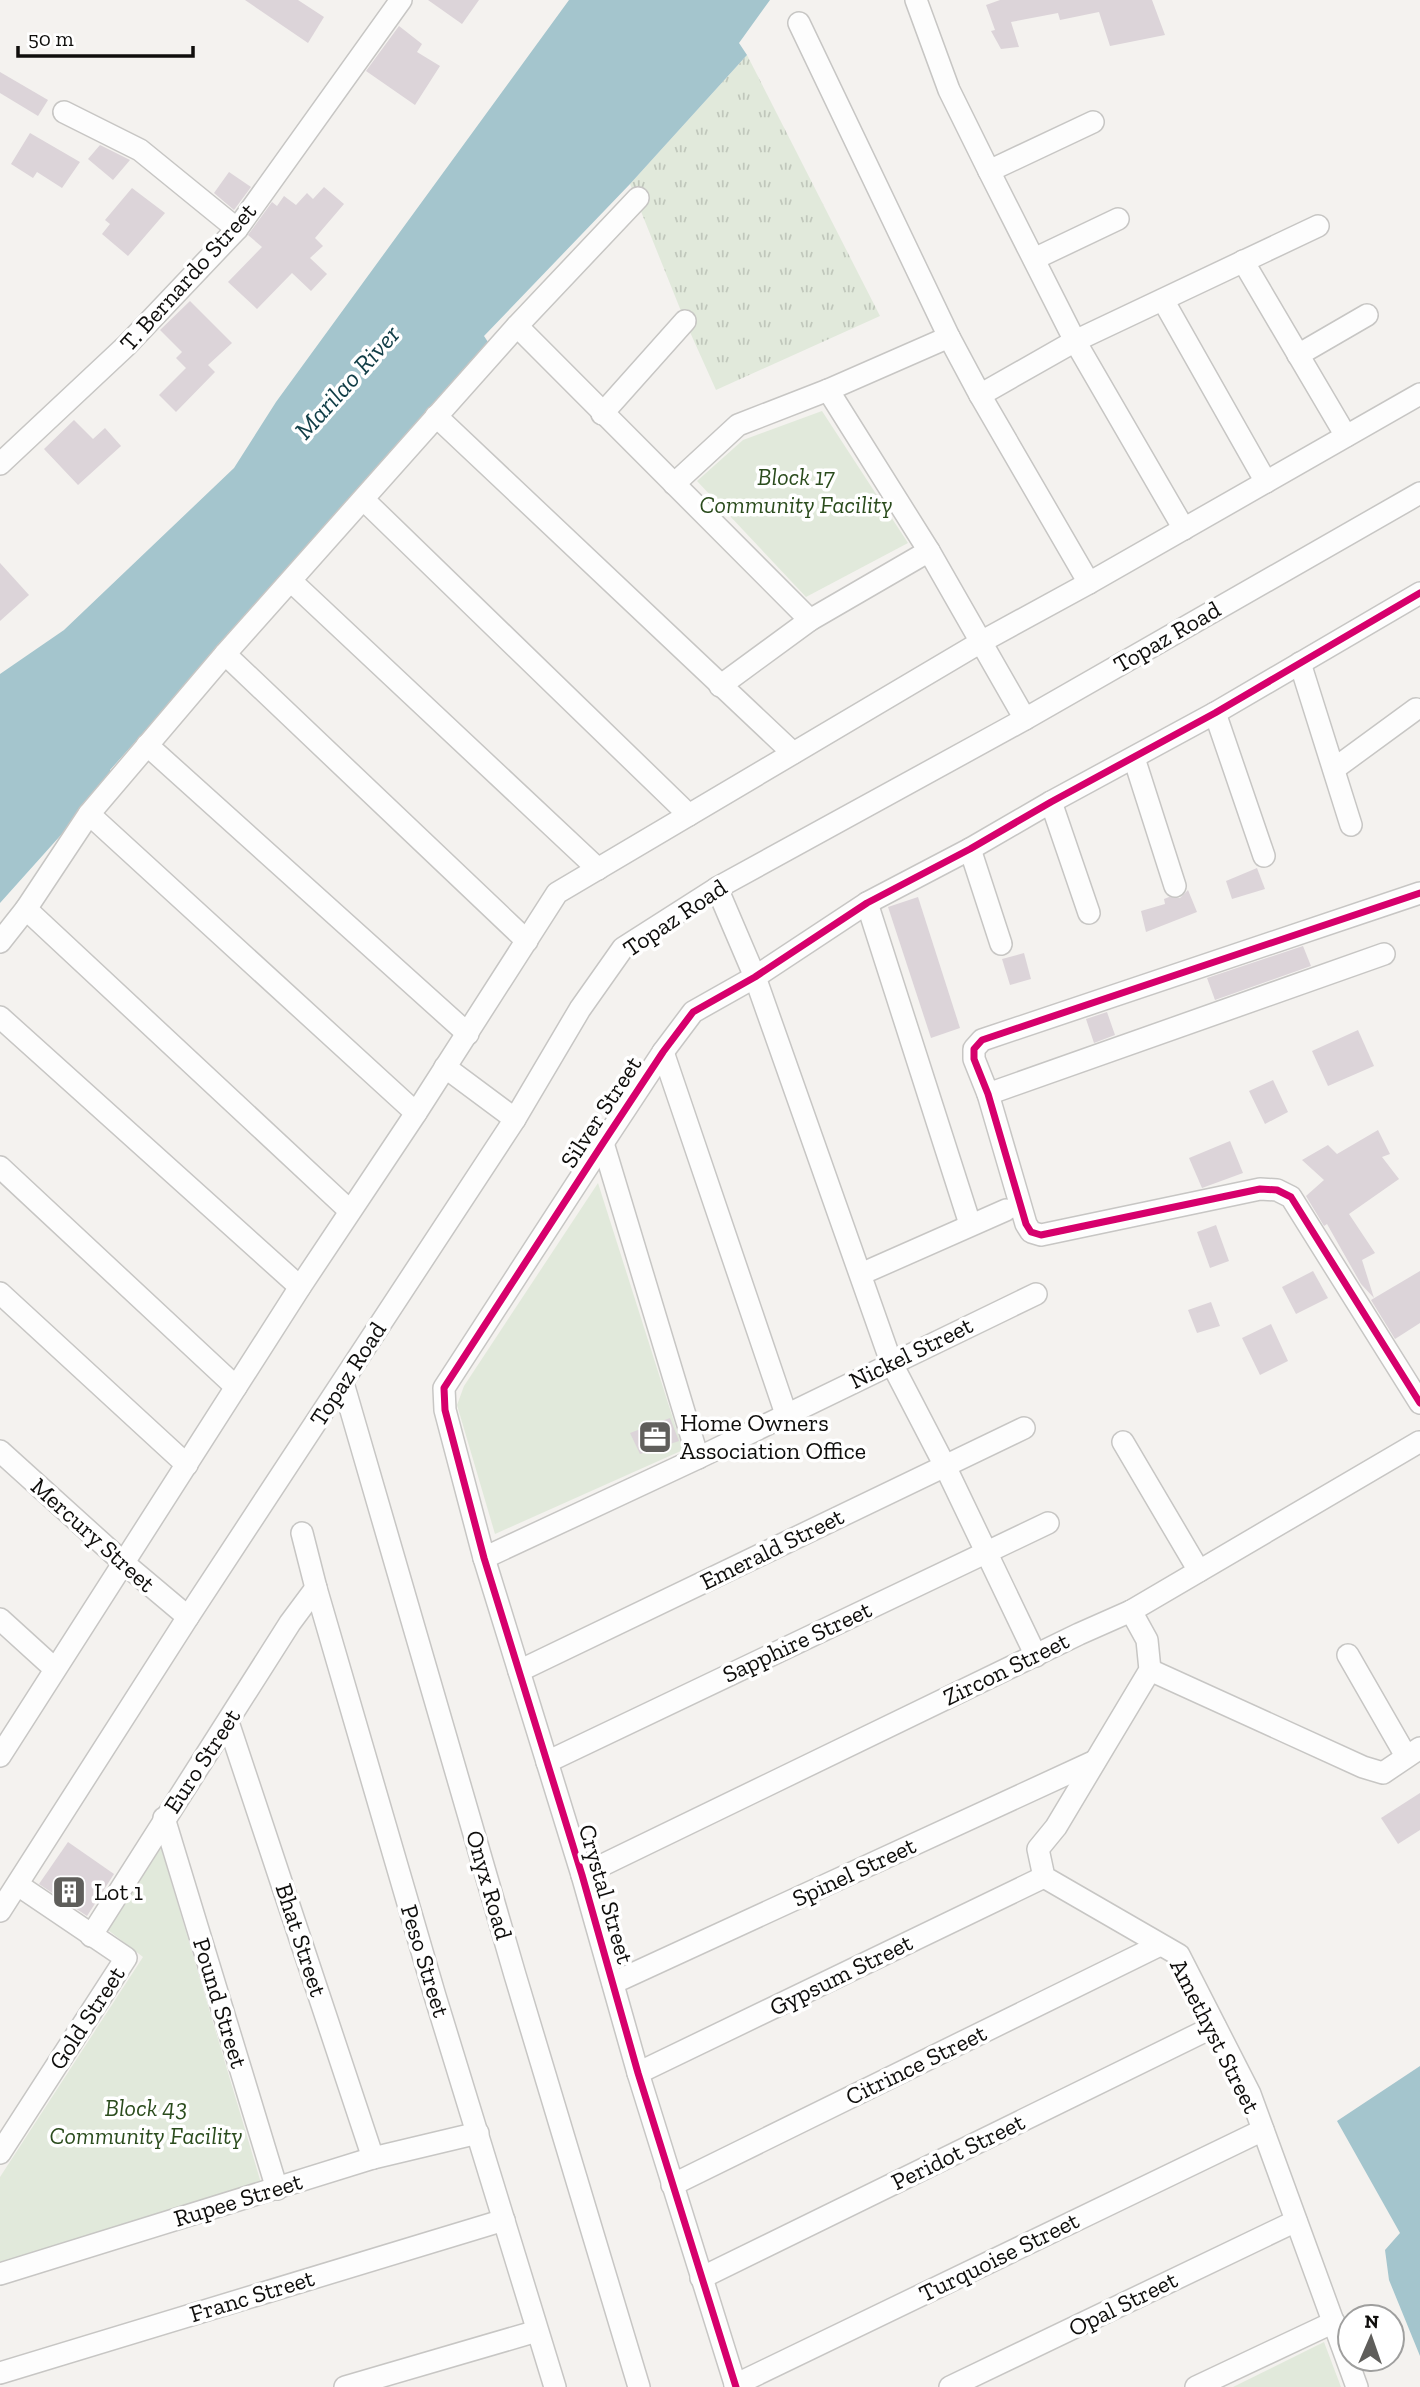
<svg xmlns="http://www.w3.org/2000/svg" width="1420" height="2387" viewBox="0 0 1420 2387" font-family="'Zilla Slab',serif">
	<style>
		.grass { fill: url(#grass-tufts) }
		.park { fill: #e1e9db }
		.water { fill: #a4c5cd }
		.building { fill: #dcd4d9 }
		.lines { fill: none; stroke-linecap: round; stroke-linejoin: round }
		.minor-casing { stroke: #c7c6c4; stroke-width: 24 }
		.minor { stroke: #fdfdfd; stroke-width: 21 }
		.cycleway-casing { stroke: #fff; stroke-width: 11 }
		.cycleway { stroke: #d6006c; stroke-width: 7 }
		.labels { text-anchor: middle; stroke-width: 7; stroke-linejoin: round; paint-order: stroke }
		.street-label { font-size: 24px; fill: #0f0e0c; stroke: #fff }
		.park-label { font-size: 24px; font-style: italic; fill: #2b4c1d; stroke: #fff }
		.poi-label { font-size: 24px; fill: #0f0e0c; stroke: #fff; text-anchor: start }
		.water-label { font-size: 26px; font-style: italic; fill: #103d46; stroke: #fff }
	</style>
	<defs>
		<pattern id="grass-tufts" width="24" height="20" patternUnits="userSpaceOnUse" patternTransform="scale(1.75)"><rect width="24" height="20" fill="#e1e9db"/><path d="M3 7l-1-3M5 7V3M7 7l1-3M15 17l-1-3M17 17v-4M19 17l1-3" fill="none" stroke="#c0c7bb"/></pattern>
	</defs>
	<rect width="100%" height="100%" fill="#f4f2ef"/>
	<path class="grass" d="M747,55l133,261 -164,74 -31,-69 -55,-137z"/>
	<g class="park">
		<path d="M822,411l86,132 -102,54 -109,-116 46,-41z"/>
		<path d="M598,1183l85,267 -188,84 -38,-129 7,-19z"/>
		<path d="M161,1848l100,335 -261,82v-88l143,-220 -35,-27z"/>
		<path d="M1324,2342l17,45h-108z"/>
	</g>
	<g class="water">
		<path d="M569,0h201l-31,43 8,12 -117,129 -146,152 6,9 -380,425 2,8 -112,125v-229l64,-44 170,-162 42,-66z"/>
		<path d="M1420,2066v290l-31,-76 -4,-30 15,-17 -63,-112z"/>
	</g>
	<g class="building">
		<path d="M245,0h53l26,17 -16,26z"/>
		<path d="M428,0h51l-17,24z"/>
		<path d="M1000,0h152l13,35 -55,11 -11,-34 -39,8 -2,-7 -47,9 8,25 -18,2 -10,-18 4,-1 -9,-25z"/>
		<path d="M399,26l23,18 -5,8 23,14 -25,39 -49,-34z"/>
		<path d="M0,72l48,28 -10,16 -38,-23z"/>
		<path d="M30,133l50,29 -18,26 -25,-16 -4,6 -22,-14z"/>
		<path d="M100,145l30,15 -17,20 -25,-21z"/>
		<path d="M229,172l22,15 -17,23 -20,-17z"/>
		<path d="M324,187l20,17 -29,34 8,8 -13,12 17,16 -16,17 -19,-18 -35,36 -29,-27 34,-35 -14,-12 24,-33 5,4 7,-10 12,9 11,-12 6,6z"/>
		<path d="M132,188l33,25 -37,43 -26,-22 8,-10 -5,-4z"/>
		<path d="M190,301l42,42 -24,22 7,7 -39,40 -17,-17 27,-27 -10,-10 6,-6 -22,-22z"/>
		<path d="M74,420l19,19 12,-11 16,18 -43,39 -34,-36z"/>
		<path d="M0,563l29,32 -29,26z"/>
		<path d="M1257,868l8,21 -33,10 -6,-18z"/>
		<path d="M1188,890l9,22 -51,20 -5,-21 24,-7 -1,-5 5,-2 11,1z"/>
		<path d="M918,897l42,131 -29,10 -43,-131z"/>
		<path d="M1303,946l8,20 -96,34 -8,-22z"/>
		<path d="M1024,953l7,26 -21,6 -8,-26z"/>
		<path d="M1107,1012l8,23 -21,8 -8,-24z"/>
		<path d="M1358,1030l16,36 -46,20 -16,-35z"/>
		<path d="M1273,1080l15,32 -23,12 -16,-33z"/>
		<path d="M1378,1130l12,24 -8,3 17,22 -50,35 26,39 -13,7 12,38 -13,-14 -34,-60 -3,2 -18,-30 18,-16 -22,-20 26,-15 9,9z"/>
		<path d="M1230,1141l13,32 -41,15 -13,-30z"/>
		<path d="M1216,1225l13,36 -19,7 -13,-36z"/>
		<path d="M1313,1271l15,27 -32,16 -14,-27z"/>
		<path d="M1420,1271v52l-25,16 -24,-39z"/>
		<path d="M1211,1302l9,24 -23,7 -9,-23z"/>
		<path d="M1271,1324l17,37 -28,14 -18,-37z"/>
		<path d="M670,1418l9,23 -39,13 -10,-21z"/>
		<path d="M1420,1793v37l-22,14 -17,-26z"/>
		<path d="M68,1842l46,32 -27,42 -48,-32z"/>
	</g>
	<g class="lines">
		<g class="minor-casing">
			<g id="minor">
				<path d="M916,0l33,90 40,81 86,170 109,188"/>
				<path d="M799,23l150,314 31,58 109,188"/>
				<path d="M64,112l76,38 97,79"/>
				<path d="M989,171l104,-49"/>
				<path d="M1034,259l84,-40"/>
				<path d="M1243,261l103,175"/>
				<path d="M1163,300l103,182"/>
				<path d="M517,326l293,294"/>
				<path d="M1298,355l69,-40"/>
				<path d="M828,390l101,161 96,168"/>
				<path d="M980,395l95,-54 243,-115"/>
				<path d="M602,414l83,-93"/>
				<path d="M436,416l357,337"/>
				<path d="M0,464l127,-119 110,-116 164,-229"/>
				<path d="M674,484l64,-59 90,-35 121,-53"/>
				<path d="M364,500l325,315"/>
				<path d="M291,581l307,288"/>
				<path d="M225,654l302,287"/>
				<path d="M1300,663l51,162"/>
				<path d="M720,686l90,-66 119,-69"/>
				<path d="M1215,713l49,143"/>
				<path d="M147,745l321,289"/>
				<path d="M1134,758l41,128"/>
				<path d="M1334,769l82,-60"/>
				<path d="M1051,802l38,111"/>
				<path d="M89,814l327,299"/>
				<path d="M970,849l31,95"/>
				<path d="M717,888l38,89 136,385 54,104 91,190"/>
				<path d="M1420,893l-438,147 -8,9v10l14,35 38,130 5,8 10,3 219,-46 17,1 14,7 129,206"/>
				<path d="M867,903l103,321"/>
				<path d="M26,909l324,302"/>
				<path d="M0,942l26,-33 63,-95 136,-160 292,-328 121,-128"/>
				<path d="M0,1017l300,270"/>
				<path d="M663,1052l123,362"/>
				<path d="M445,1067l70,52"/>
				<path d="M988,1094l396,-140"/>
				<path d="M603,1143l95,315"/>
				<path d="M0,1167l236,220"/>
				<path d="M861,1274l145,-64"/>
				<path d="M0,1293l187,172"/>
				<path d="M343,1383l172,592 124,412"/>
				<path d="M1123,1442l76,129"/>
				<path d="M0,1451l125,113 63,53"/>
				<path d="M302,1533l14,55 119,408 120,391"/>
				<path d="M484,1558l214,-100 338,-164"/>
				<path d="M1131,1611l16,29 3,30 -94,157 -18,22 6,28 135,78 71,139 107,293"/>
				<path d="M0,1619l55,50"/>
				<path d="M1348,1655l58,101"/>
				<path d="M1150,1670l213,97 20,6 37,-25"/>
				<path d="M519,1671l505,-243"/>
				<path d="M228,1722l145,436"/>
				<path d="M0,1756l300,-469 116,-174 141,-220 424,-251 108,-59 331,-189"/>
				<path d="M547,1762l501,-239"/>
				<path d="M164,1818l113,371"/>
				<path d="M582,1875l497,-241 52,-23 288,-169"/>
				<path d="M0,1911l188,-294 327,-498 65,-110 43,-61 94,-60 308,-169 395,-226"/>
				<path d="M91,1936l199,-313 26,-35"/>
				<path d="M613,1983l482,-222"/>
				<path d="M638,2073l406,-196"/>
				<path d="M0,2153l126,-195 -108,-73"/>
				<path d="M672,2185l488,-240"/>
				<path d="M0,2274l373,-116 105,-25"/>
				<path d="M701,2278l514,-252"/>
				<path d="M0,2373l504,-153"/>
				<path d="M735,2385l528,-255"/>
				<path d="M345,2387l192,-56"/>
				<path d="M736,2387l-98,-314 -56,-198 -98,-317 -39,-148 -1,-22 159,-245 60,-91 30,-40 62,-35 112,-74 103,-54 81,-47 164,-89 205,-120"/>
				<path d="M950,2387l346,-166"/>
				<path d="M1196,2387l138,-65"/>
			</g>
		</g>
		<use href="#minor" class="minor"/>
		<g class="cycleway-casing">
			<g id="cycleway">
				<path d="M1420,893l-438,147 -8,9v10l14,35 38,130 5,8 10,3 219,-46 17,1 14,7 129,206"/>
				<path d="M736,2387l-98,-314 -56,-198 -98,-317 -39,-148 -1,-22 159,-245 60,-91 30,-40 62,-35 112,-74 103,-54 81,-47 164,-89 205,-120"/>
			</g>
		</g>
		<use href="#cycleway" class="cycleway"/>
	</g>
	<defs>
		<g id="office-square" transform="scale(1.75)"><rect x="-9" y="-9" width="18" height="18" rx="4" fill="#5f5e5b" stroke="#fff"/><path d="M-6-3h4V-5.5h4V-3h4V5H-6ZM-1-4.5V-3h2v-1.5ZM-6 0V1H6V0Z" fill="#fff"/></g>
		<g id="building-square" transform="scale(1.75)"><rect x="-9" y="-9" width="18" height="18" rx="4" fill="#5f5e5b" stroke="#fff"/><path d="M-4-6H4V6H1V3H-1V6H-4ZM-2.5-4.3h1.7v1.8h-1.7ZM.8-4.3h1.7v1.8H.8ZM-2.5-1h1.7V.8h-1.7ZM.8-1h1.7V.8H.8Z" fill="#fff"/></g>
	</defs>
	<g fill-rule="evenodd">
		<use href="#office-square" x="655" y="1437"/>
		<use href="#building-square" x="69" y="1892"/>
	</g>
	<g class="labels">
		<g class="street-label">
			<text transform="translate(188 277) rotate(-48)" y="8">T. Bernardo Street</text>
			<text transform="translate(1167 637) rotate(-30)" y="8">Topaz Road</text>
			<text transform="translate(675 918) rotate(-34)" y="8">Topaz Road</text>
			<text transform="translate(601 1112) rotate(-57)" y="8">Silver Street</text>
			<text transform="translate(911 1353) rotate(-26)" y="8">Nickel Street</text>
			<text transform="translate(348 1374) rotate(-57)" y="8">Topaz Road</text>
			<text transform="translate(93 1535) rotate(42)" y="8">Mercury Street</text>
			<text transform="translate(772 1549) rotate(-26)" y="8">Emerald Street</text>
			<text transform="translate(797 1642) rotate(-25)" y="8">Sapphire Street</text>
			<text transform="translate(1006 1669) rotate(-26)" y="8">Zircon Street</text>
			<text transform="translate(202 1761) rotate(-57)" y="8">Euro Street</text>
			<text transform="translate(854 1872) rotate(-25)" y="8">Spinel Street</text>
			<text transform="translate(489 1885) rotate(74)" y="8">Onyx Road</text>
			<text transform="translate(606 1894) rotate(74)" y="8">Crystal Street</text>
			<text transform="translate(301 1940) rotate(72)" y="8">Bhat Street</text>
			<text transform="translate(425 1961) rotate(73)" y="8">Peso Street</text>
			<text transform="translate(841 1975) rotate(-26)" y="8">Gypsum Street</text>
			<text transform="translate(220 2003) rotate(73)" y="8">Pound Street</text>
			<text transform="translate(87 2018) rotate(-57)" y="8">Gold Street</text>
			<text transform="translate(1215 2036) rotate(63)" y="8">Amethyst Street</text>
			<text transform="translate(916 2065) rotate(-26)" y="8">Citrince Street</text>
			<text transform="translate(958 2152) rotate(-26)" y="8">Peridot Street</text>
			<text transform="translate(238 2200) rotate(-17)" y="8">Rupee Street</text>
			<text transform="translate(999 2257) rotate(-26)" y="8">Turquoise Street</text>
			<text transform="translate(252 2296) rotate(-17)" y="8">Franc Street</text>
			<text transform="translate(1123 2304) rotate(-26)" y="8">Opal Street</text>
		</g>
		<g class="park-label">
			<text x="796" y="485">Block 17<tspan x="796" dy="28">Community Facility</tspan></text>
			<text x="146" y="2116">Block 43<tspan x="146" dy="28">Community Facility</tspan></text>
		</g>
		<g class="poi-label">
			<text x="680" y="1431">Home Owners<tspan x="680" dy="28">Association Office</tspan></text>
			<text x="94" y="1900">Lot 1</text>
		</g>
		<g class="water-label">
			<text transform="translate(347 382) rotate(-48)" y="9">Marilao River</text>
		</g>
	</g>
	<g transform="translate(1371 2338) rotate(2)"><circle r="33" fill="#ffffff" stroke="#9f9f9e" stroke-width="2"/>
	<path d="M0-5L12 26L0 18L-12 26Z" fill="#5f5e5b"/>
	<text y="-10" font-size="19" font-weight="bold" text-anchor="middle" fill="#0f0e0c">N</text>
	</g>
	<path d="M18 46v10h175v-10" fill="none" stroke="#0f0e0c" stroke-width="3.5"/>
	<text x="28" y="46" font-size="21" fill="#0f0e0c" stroke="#ffffff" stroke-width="5" paint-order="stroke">50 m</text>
</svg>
